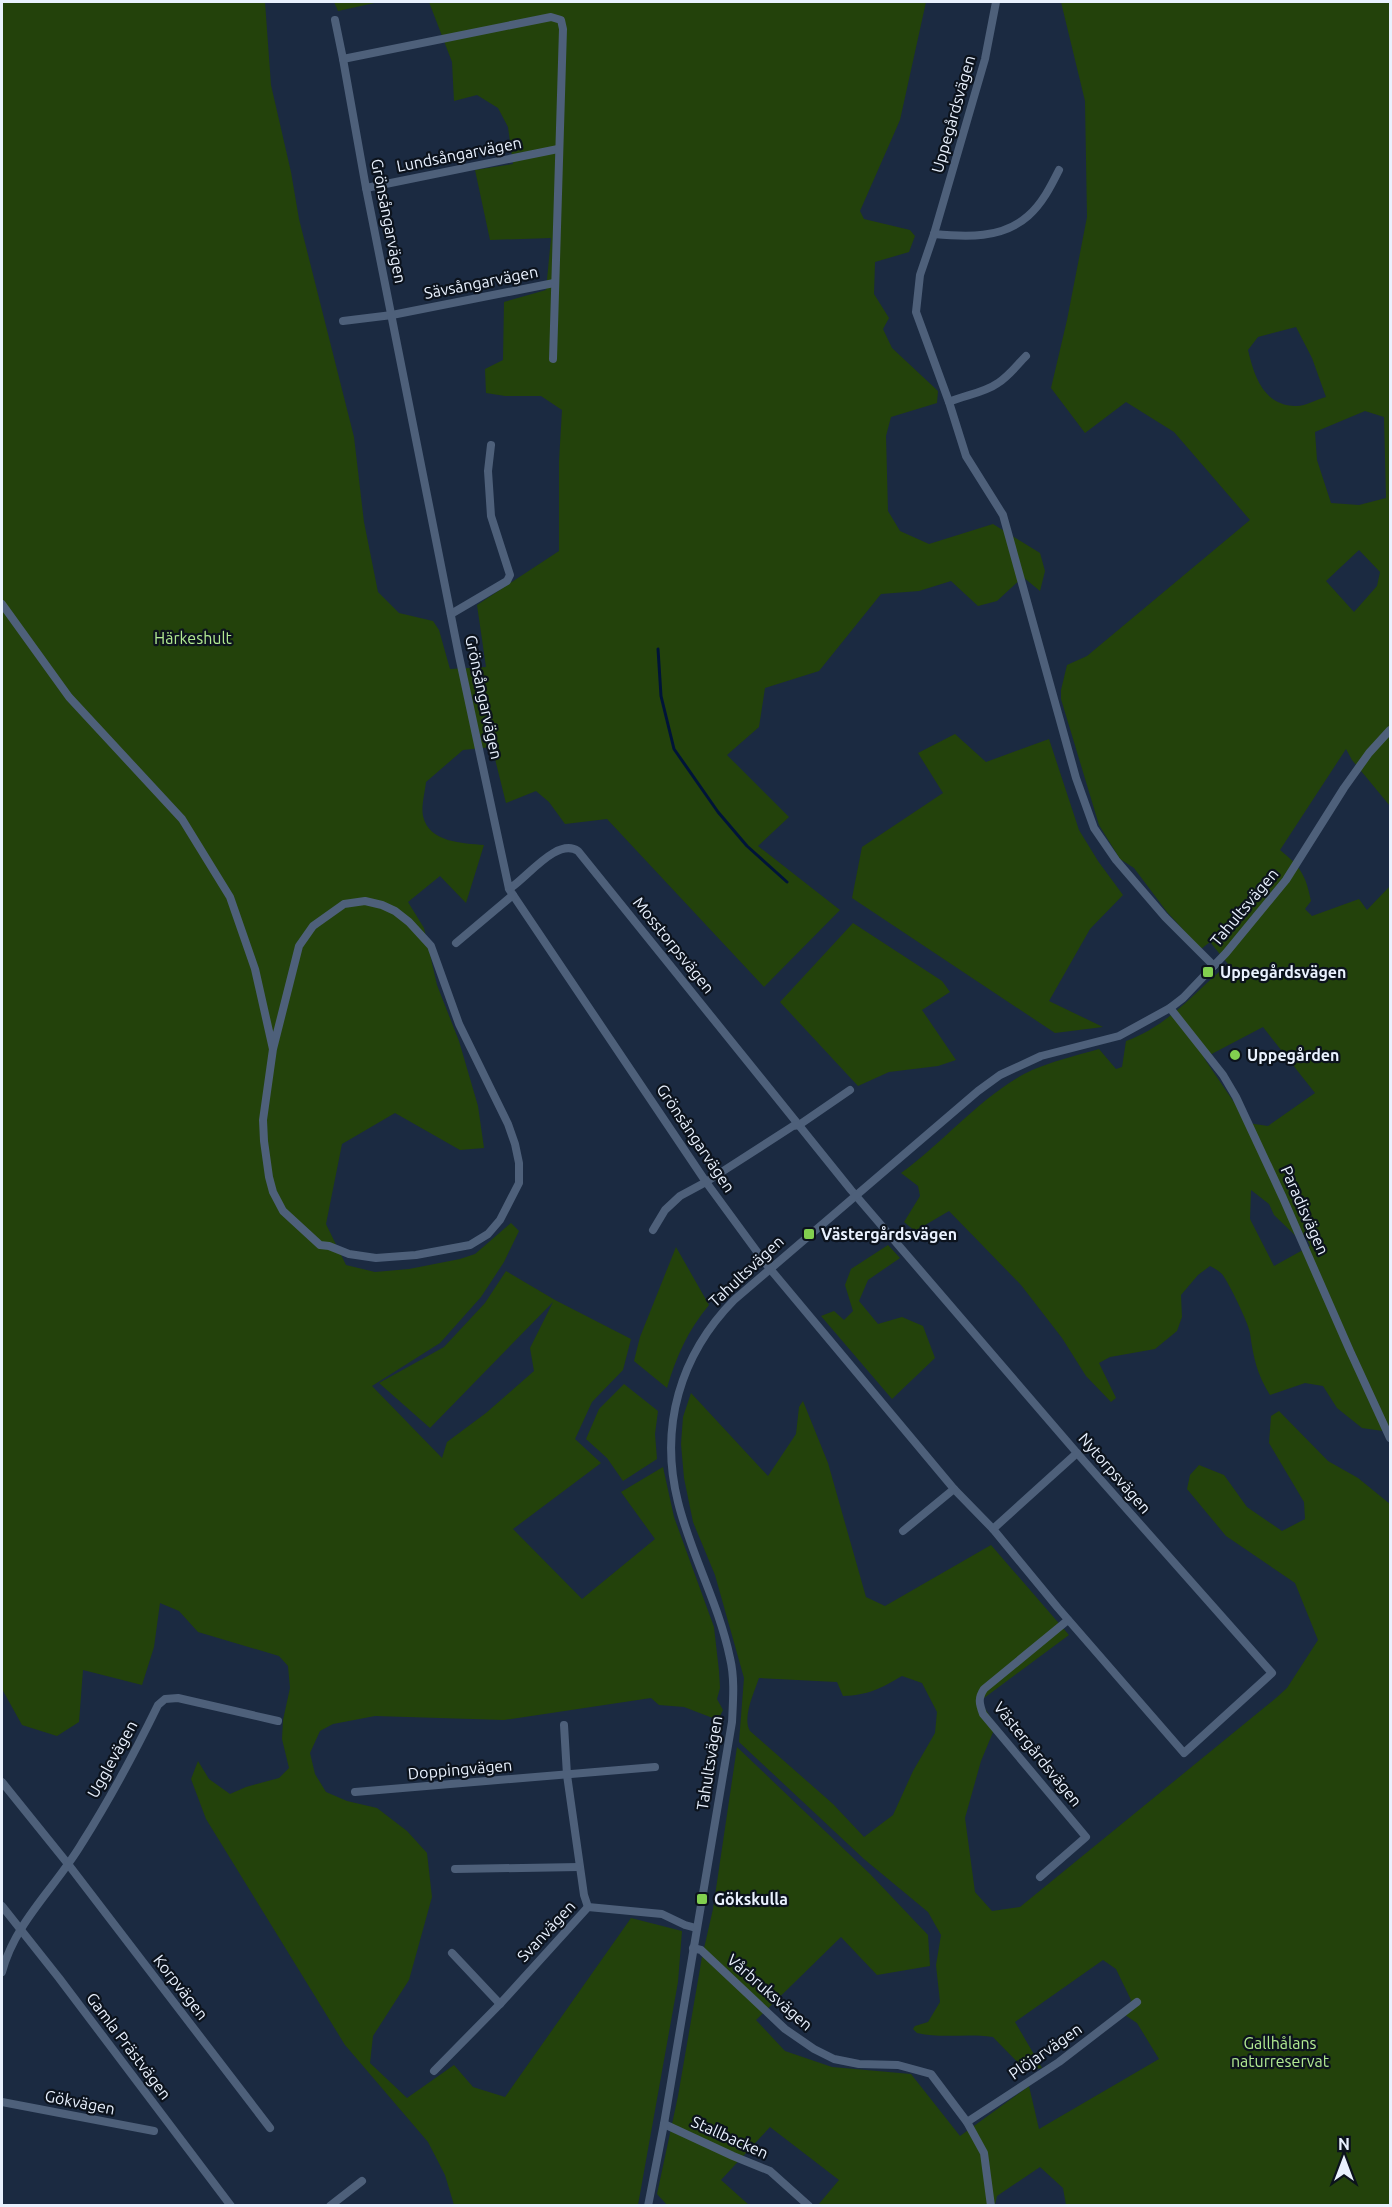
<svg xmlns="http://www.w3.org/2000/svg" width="1392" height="2207" viewBox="0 0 1392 2207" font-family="Ubuntu,sans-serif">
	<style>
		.green { fill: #23420b; fill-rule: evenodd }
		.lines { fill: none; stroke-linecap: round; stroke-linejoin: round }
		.stream { stroke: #001439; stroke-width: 3 }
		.minor { stroke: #4e607a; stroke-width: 8 }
		.poi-dot { fill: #82d04f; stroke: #0c131d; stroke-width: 2 }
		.labels { text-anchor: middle; stroke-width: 4.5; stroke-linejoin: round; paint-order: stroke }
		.street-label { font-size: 16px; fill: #e9f1fe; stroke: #0c131d }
		.park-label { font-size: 16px; fill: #b2ea93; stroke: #0c131d }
		.poi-label { font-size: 16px; font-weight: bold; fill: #e9f1fe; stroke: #0c131d; text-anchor: start }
	</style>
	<rect width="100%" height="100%" fill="#1b2a41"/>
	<g class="green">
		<path d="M2,2h263l6,83 20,87 8,47 55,218 10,85 14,70 21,21 34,8 6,9 11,39 36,-2 -9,-62 82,-54v-90l3,-51 -21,-14h-36l-19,-3 -1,-24 18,-9 1,-58 42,-12 5,-52 -61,2 -15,-70 38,-6 -5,-37 -10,-19 -21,-13 -23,6 -2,-39 -23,-60h497l-26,118 -40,91 4,8 46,11 5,6 -6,16 -34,10 -1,32 15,24 -6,11 9,19 46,43 -1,12 -46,14 -5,19 2,75 12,20 29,13 64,-20 47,29 5,18 -5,20 -17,-14 -26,24 -19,5 -27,-25 -32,10 -38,3 -62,77 -54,17 -6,39 -32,28 62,62 -31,29 82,64 -76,77 -157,-168 -42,5 -16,-22 -13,-11 -30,12 -14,-56 -29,3 -37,32c-1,10 -5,24 -3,34 6,27 40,27 61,29l-18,58 -26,-27 -32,26 16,26 13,57 22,56 19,65 6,42 -24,2 -65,-37 -53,31 -16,80 20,41 29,7 34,-3 51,-10 15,-5 36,-31 8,8 -15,31 -23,35 -41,46 -68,43 70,72 5,-16 39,-29 48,-42 -4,-23 23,-46 -123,126 -51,-45 65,-36 41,-44 21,-32 49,29 76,39 -8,31 -31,32 -17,37 26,24 -88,66 69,70 73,-60 -34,-47 42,-25 11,50 40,110 5,44 1,17 -3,11 6,11 -5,10 -34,-13 -25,-2 -8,-7 -147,22 -129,-4 -42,8 -13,7 -10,22 5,21 11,18 21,9 30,7 30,23 20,22 5,44 -23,83 -36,56 -3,27 37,35 47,-33 19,22 32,10 126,-179 51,13 -4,51 -40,223h-184l-9,-30 -17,-33 -83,-97 -139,-226 -15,-40 7,-18 11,18 21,15 16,-7 33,-9 10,-10 -7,-29 1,-19 7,-32 -2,-22 -9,-10 -81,-24 -19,-21 -19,-8 -6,44 -12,38 -59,-15 -4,52 -22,14 -35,-11 -20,-36z"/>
		<path d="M334,2h45l-41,9z"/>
		<path d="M1061,2h329v804l-38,-46 -6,-11 -66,101c20,16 26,25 31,51l-6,8 7,7 47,-17 8,11 23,-24v546l-28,-4 -25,-20 -14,-22 -18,-3 -35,12c-13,-20 -17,-39 -20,-62 -1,-9 -22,-52 -28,-59 -3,-3 -8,-6 -12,-8l-12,9 -17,20 1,22 -5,14 -22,18 -45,8 -11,6 17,35 -5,4 -25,-26 -24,-38 -41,-53 -72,-74 -34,20 -11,-9 16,-26 -2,-10 -17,-13c43,-31 76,-73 123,-99 19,-10 53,-19 75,-25l17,20 6,-2 4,-26c42,-15 69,-49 102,-77l-18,-22 -9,7 -34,-37 -33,-44 -14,-9 -21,-34 -38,-126v-9l6,-25 20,-9 163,-136 -76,-88 -48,-30 -41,31 -34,-45 16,-68 20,-103 -2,-116zM1296,327l16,31 14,39c-9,2 -22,10 -31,9 -32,-1 -41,-31 -47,-56l10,-13zM1365,411l19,6 2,81 -27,7 -28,-2 -14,-43 -2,-28zM1359,550l21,22 -3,14 -23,26 -28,-31zM1263,1027l52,66 -47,33 -20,-3 -44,-65zM1251,1190l18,14 5,11 28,27 2,-9 6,13 -36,20 -24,-47z"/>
		<path d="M955,734l31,28 63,-23 30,91 19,31 25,34 -33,34 -41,72 54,26 -48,6 -203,-135 10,-51 81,-54 -25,-40z"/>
		<path d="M853,923l89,58 8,11 -28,18 34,50 -18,6 -49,6 -31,14 -78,-84z"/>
		<path d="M888,1245l12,13 -32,22 -9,21 19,23 24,-7 21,9 12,32 -43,41 -71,-83 13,-5 10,9 9,-9 -8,-26 6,-16z"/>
		<path d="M676,1247l33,58c-21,25 -33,52 -42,83l-33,-27 6,-24z"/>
		<path d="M624,1384l34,27 -3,23 2,25 -34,22 -16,-23 -21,-19 13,-30z"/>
		<path d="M691,1393l77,83 28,-42 3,-27 4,-6 25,62 38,134 19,9 106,-61 78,90 -89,66 16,24 -15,36 -16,57 10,74 17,19 28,-4 256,-209 11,-10 31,-48 -23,-57 -69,-47 -39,-47 3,-14 9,-10 25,10 23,32 35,24 23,-12 -1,-17 -35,-59 2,-27 8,-5 49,50 30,17 32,26v701h-324l-3,-17 -23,-21 -43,29 -2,9h-177l21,-25 -69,-53 -49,53 28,25h-82l-10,-11 21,-98 24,-139 11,-48 24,-162 133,127 58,61 2,31 -53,9 -36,-38 -85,83 29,31 47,16 79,7 49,62 69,-50 10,43 120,-70 -22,-36 -12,-8 6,-15 -15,-31 -13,-9 -88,62 27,46 -16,3 -33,-34c-28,-4 -49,2 -76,-4l-4,-4 2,-3 13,-4 12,-20 -4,-37 5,-30 -13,-23 -64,-53 -125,-117 5,-64 -29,-103 -22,-53 -9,-44 -3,-34 2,-27zM902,1676l20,7 15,29 -2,21 -22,38 -20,44 -29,22 -31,-33 -83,-73c-8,-13 4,-38 9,-53l78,4 6,14c25,-1 37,-7 59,-20z"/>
	</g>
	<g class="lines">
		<path class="stream" d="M658,649l3,47 13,53 44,63 29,34 40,36"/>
		<g class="minor">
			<path d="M996,2l-11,57 -51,175 -14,41 -4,37 33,90 17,54 37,59 73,263 18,50 22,32 49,57 49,49"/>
			<path d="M335,20l8,39"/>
			<path d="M366,188l192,-39"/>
			<path d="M934,234c32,3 68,5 94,-18 14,-12 23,-30 31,-46"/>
			<path d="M343,321l49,-6 162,-32"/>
			<path d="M949,402c16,-7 35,-9 49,-19 11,-7 19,-18 28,-27"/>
			<path d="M2,604l67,93 113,122 48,78 25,72 18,80 -10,71 1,21 5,36 4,15 10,19 37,34 9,1 20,8 27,4 40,-3 54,-10 18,-11 12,-14 19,-37v-20l-4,-19 -7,-20 -49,-100 -28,-78 -22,-24 -14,-11 -13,-6 -17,-4 -21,3 -31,22 -14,20 -26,103"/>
			<path d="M451,614l56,-33 3,-6 -19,-59 -3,-45 3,-26"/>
			<path d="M509,889c18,-11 48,-52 69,-38l273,339 226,263 195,220 -88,80 -126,-145 -65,-79 -39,-40 -188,-225 -60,-82 -197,-293 -50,-233 -93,-468 -23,-129 208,-42 10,3 2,9 -10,330"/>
			<path d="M456,943l57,-48"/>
			<path d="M1170,1008l53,67 13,22 47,101 67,153 40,87"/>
			<path d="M653,1230l12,-20 15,-14 26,-14 87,-56 6,-1 51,-35"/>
			<path d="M993,1529l84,-76"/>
			<path d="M903,1531l51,-42"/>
			<path d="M564,1725l3,50 17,120 4,12"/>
			<path d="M2,1782l66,82 202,264"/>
			<path d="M355,1792l300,-25"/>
			<path d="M455,1869l124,-2"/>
			<path d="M1040,1877l46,-40 -103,-123c-4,-11 -5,-16 1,-25l84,-69"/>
			<path d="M2,1906l57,72 172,228"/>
			<path d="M693,1948l8,2 84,79 29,20 20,10 25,5 39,1 33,9 36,48 17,31 7,53"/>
			<path d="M452,1953l48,51"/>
			<path d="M2,1972c13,-50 54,-85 80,-129 28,-44 53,-91 76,-138l7,-6 13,-1 100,23"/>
			<path d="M434,2071l66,-67 88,-97 74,7 23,11 11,3"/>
			<path d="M2,2102l152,29"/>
			<path d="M967,2122l92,-60 78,-60"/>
			<path d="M664,2124l69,32 37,15 39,35"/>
			<path d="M330,2206l32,-25"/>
			<path d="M648,2206l16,-82 68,-402c1,-21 3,-43 -2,-64 -11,-54 -39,-103 -52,-156 -19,-75 2,-147 56,-202l244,-209 22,-16 41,-19 78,-20 51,-28 13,-10 43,-45 60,-73 58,-92 25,-35 21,-23"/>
		</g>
	</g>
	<g class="poi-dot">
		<rect x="1202" y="966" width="12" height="12" rx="3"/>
		<circle cx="1235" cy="1055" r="6"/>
		<rect x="803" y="1228" width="12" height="12" rx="3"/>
		<rect x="696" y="1893" width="12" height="12" rx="3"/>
	</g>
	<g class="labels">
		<g class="street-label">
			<text transform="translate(953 114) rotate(-74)" y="6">Uppegårdsvägen</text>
			<text transform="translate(459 154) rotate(-11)" y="6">Lundsångarvägen</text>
			<text transform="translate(389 221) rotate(79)" y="6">Grönsångarvägen</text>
			<text transform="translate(481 282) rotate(-11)" y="6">Sävsångarvägen</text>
			<text transform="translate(484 697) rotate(78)" y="6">Grönsångarvägen</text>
			<text transform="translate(1244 907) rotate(-50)" y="6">Tahultsvägen</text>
			<text transform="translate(674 945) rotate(51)" y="6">Mosstorpsvägen</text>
			<text transform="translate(696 1138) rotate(56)" y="6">Grönsångarvägen</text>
			<text transform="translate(1305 1210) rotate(66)" y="6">Paradisvägen</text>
			<text transform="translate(746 1271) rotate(-43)" y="6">Tahultsvägen</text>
			<text transform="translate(1115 1473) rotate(49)" y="6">Nytorpsvägen</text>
			<text transform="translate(1038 1754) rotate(51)" y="6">Västergårdsvägen</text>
			<text transform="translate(112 1759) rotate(-61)" y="6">Ugglevägen</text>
			<text transform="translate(709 1763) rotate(-81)" y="6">Tahultsvägen</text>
			<text transform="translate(460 1769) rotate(-5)" y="6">Doppingvägen</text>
			<text transform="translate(546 1931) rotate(-47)" y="6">Svanvägen</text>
			<text transform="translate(181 1987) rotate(52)" y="6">Korpvägen</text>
			<text transform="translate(770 1992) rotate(41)" y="6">Vårbruksvägen</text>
			<text transform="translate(129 2046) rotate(53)" y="6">Gamla Prästvägen</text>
			<text transform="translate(1045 2051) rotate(-35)" y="6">Plöjarvägen</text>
			<text transform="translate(80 2102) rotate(11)" y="6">Gökvägen</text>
			<text transform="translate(730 2137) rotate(24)" y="6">Stallbacken</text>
		</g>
		<g class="park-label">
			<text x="193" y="644">Härkeshult</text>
			<text x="1280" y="2049">Gallhålans<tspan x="1280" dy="18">naturreservat</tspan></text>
		</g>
		<g class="poi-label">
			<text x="1220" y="978">Uppegårdsvägen</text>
			<text x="1247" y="1061">Uppegården</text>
			<text x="821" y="1240">Västergårdsvägen</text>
			<text x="714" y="1905">Gökskulla</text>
		</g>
	</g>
	<rect width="1392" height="2207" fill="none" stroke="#e9f1fe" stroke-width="6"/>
	<g transform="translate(1344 2159)" stroke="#0c131d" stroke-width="4.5" paint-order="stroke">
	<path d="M0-4.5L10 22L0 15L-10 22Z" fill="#e9f1fe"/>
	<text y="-9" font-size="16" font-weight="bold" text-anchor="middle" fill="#e9f1fe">N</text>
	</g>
</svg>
